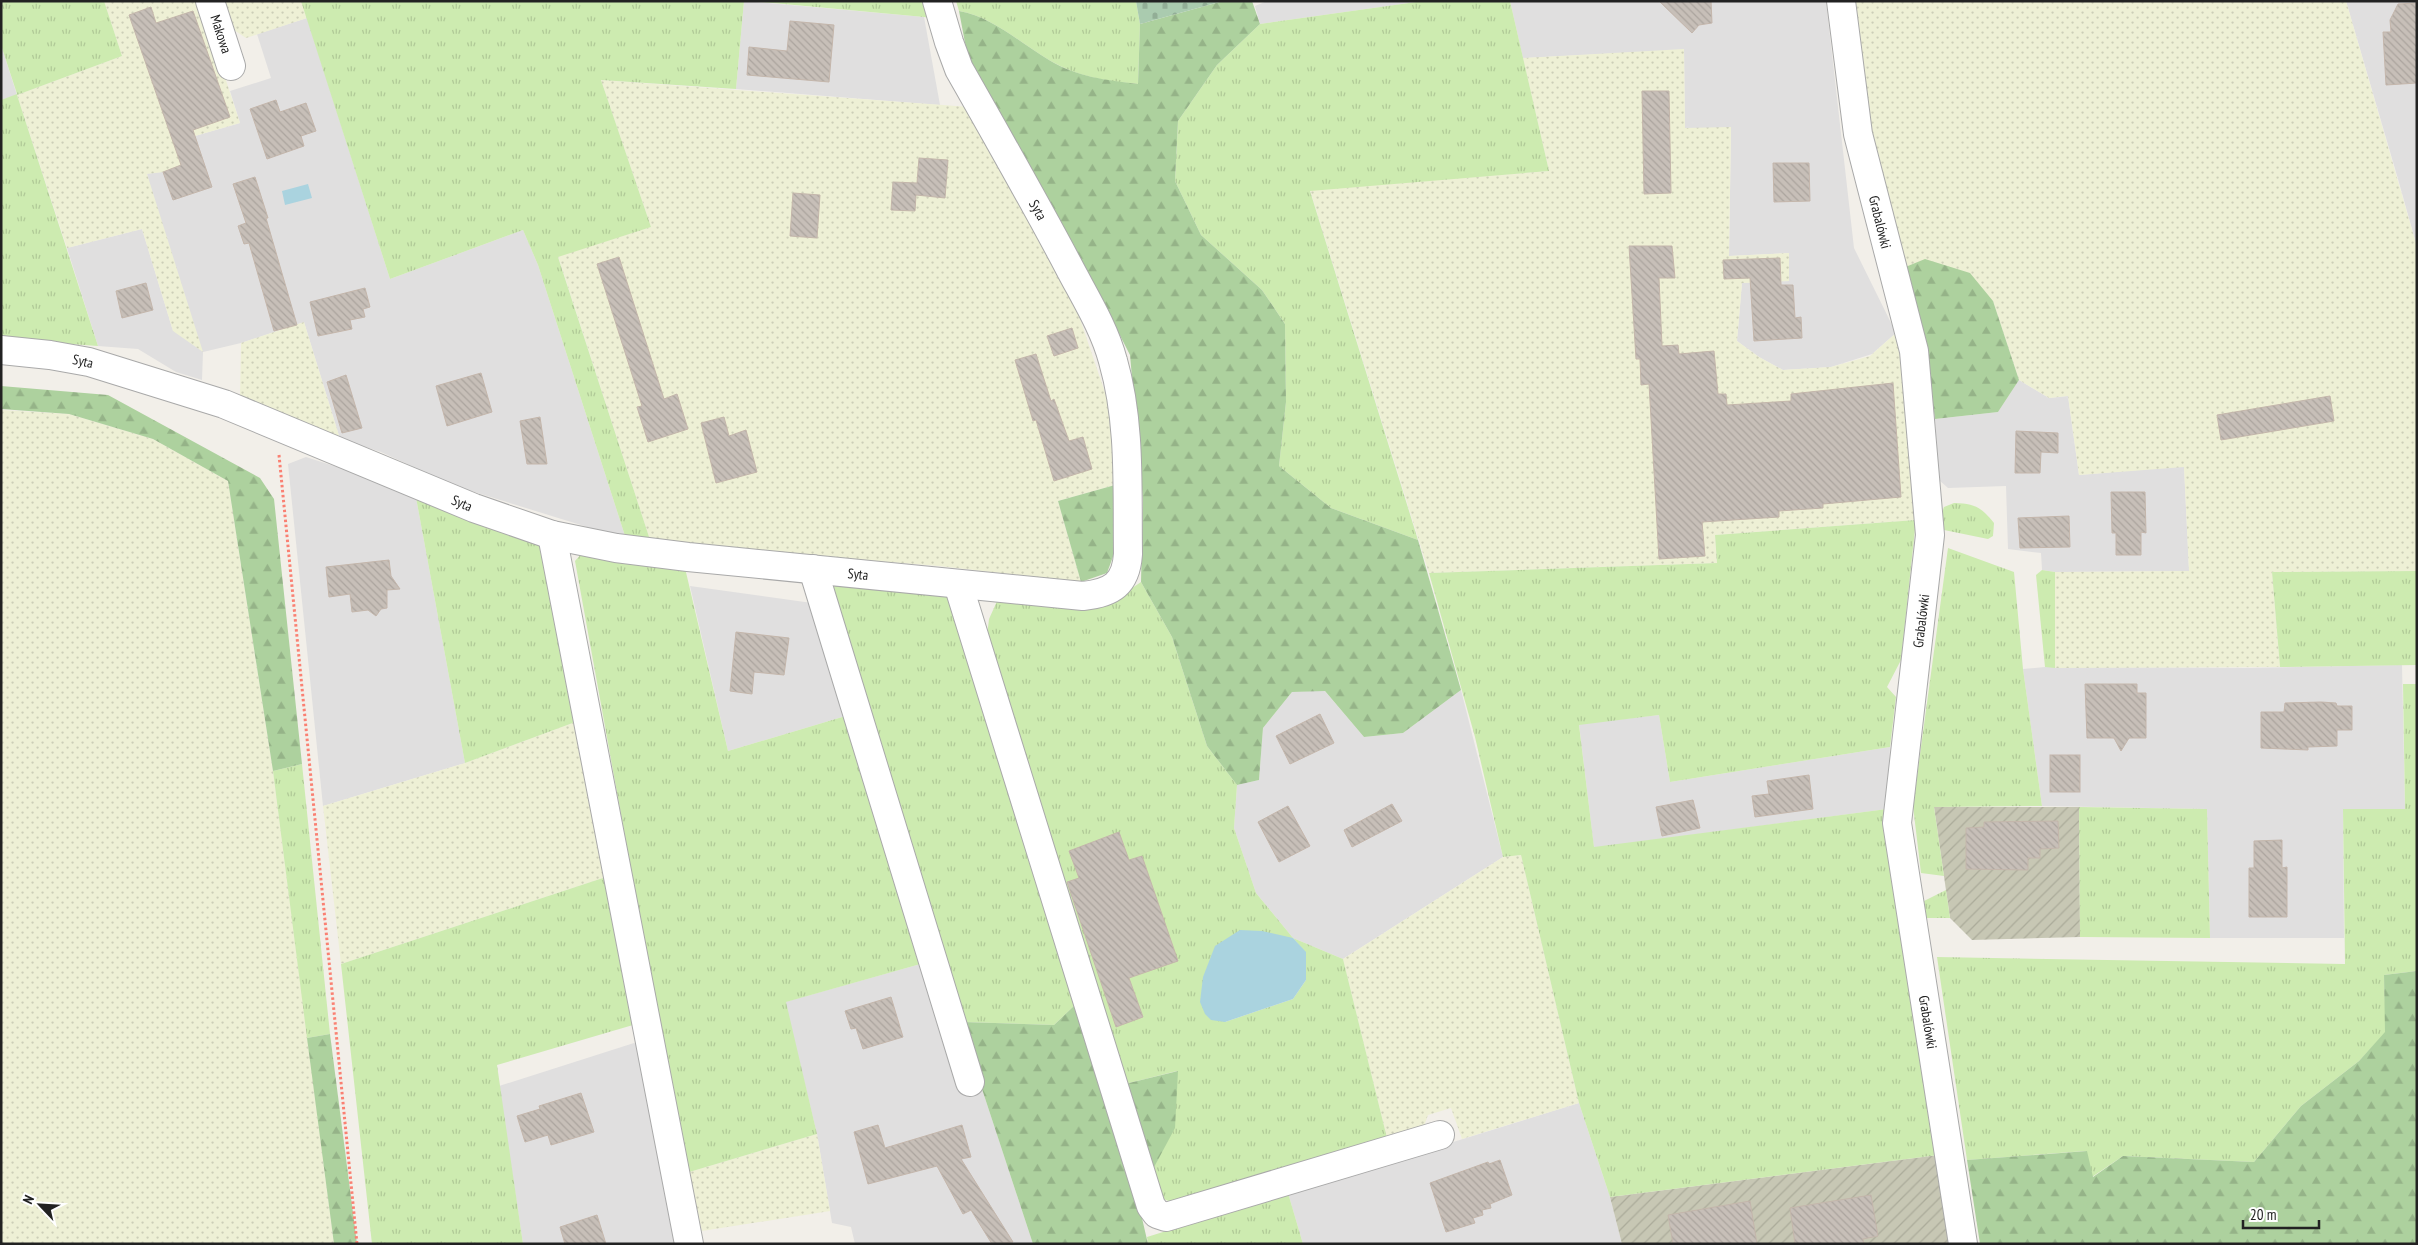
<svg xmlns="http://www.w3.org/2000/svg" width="2418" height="1245" viewBox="0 0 2418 1245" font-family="'PT Sans Narrow',sans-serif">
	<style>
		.residential { fill: #e0dfdf }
		.construction { fill: url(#construction-furrows) }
		.farmland { fill: url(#farmland-dots) }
		.grass { fill: url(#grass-tufts); fill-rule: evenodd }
		.forest { fill: url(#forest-firs) }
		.cemetery { fill: url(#cemetery-stones) }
		.water { fill: #aad3df }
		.building { fill: url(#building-back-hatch); stroke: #c4b6ab }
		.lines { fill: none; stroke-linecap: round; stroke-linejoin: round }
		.minor-casing { stroke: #a9a9a9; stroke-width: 30 }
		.path { stroke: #fa8072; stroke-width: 3; stroke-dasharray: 2.5 2.5; stroke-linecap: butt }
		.minor { stroke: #fff; stroke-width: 28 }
		.labels { text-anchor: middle; stroke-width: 4.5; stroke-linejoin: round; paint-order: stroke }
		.street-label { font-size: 14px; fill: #222; stroke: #fff }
	</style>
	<defs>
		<pattern id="construction-furrows" width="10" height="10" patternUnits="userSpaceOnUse" patternTransform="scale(1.25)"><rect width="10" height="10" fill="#c7c7b4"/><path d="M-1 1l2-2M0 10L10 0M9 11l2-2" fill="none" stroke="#abab9a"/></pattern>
		<pattern id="farmland-dots" width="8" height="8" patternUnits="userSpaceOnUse" patternTransform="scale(1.25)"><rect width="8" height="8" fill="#eef0d5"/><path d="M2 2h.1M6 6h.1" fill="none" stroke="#ccceb7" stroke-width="1.8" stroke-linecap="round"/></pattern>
		<pattern id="grass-tufts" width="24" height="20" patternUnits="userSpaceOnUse" patternTransform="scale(1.25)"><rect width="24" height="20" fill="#cdebb0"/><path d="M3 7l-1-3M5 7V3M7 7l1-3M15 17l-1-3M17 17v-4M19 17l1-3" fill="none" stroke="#b0c997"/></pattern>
		<pattern id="forest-firs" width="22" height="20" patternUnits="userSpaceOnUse" patternTransform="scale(1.25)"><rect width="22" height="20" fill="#add19e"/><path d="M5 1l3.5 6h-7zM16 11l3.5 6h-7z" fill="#95b388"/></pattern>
		<pattern id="cemetery-stones" width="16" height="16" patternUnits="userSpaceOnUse" patternTransform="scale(1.25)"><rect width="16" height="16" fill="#aacbaf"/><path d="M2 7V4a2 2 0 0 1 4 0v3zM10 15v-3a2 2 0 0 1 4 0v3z" fill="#92ae96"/></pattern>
		<pattern id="building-back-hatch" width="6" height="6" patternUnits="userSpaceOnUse" patternTransform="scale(1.25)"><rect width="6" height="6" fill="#c7bfb8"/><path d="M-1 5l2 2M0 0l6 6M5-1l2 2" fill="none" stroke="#aba49e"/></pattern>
	</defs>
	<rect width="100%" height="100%" fill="#f2efe9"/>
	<g class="residential">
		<path d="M744,1l180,16 16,88 -204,-16z"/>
		<path d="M1267,1h156l-163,23 -5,-18z"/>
		<path d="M1510,1h316l28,247 42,85 -24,21 -41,13 -48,3 -24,-13 -22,-16 5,-58 47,-2v-28l-60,3 2,-128h-46l-1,-78 -161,8z"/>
		<path d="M2346,1h71v246l-19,-68z"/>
		<path d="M307,18l83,261 133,-49 15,35 88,274 -171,-53 -74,-34 -41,-13 -36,-117 -63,21 -38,9 -1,28 -26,-8 -38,-23 -40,-3 -31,-98 75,-19 31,102 -26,-158 16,-1 39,-14 -7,-22 45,-13 -10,-32 41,-13 -14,-44z"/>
		<path d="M1,45l16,50 -16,5z"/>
		<path d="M2019,380l30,18 19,-2 11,79 105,-9 5,105 -134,1 -13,-2 -1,-17 -33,-4 -2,-63 -58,2 -9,-8 -4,-61 63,-7z"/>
		<path d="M306,457l109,35 50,271 -142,43 -35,-342z"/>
		<path d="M690,586l122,17 37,112 -121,36z"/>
		<path d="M2402,665l3,144 -62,1 1,128h-134l-3,-129 -165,-3 -19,-137 22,-2 202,1z"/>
		<path d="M1324,690l40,47 39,-4 58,-43 42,167 -160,102 -50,-21 -37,-45 -22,-65 3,-43 22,-5 4,-52 29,-36z"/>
		<path d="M1659,715l11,67 220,-35 -3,62 -293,39 -15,-124z"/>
		<path d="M924,963l42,130 16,-4 51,155h-178l-4,-17 -19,-4 -15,-89 -32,-132z"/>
		<path d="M634,1043l9,4 39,197h-159l-24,-158z"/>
		<path d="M1579,1103l31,94 12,47h-319l-15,-51z"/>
	</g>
	<g class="construction">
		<path d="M1934,807h145l1,130 -108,3 -22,-22z"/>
		<path d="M1938,1155l15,89h-331l-12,-47z"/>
	</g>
	<g class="farmland">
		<path d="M104,1h96l40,122 -45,13 7,22 -39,14 -16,2 56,178 -30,-21 -31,-102 -75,19 -50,-153 105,-39z"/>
		<path d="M222,1h79l6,17 -61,20 -15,-10z"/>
		<path d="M1855,1h491l71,246v324l-145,1 8,95 -225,1v-96l134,-1 -5,-104 -105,8 -11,-79 -19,2 -30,-18 -26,-79 -90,-33 -37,-149z"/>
		<path d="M1684,49l1,79 46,-1 -2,129 60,-3v28l-47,2 -5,58 22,16 24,13 48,-3 39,-11 26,-23 6,10 14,177 -201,15 2,28 -288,10 -119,-383 239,-19 -26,-113z"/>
		<path d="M601,80l369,27 70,130 39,79 33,97 3,72 -57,16 23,81 -142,-16 -288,-23 -93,-287 93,-29z"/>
		<path d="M304,322l36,117 -100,-42 1,-54z"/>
		<path d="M1,410l68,4 84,25 75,42 45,290 61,473h-333z"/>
		<path d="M578,721l31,155 -268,88 -18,-158 142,-43z"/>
		<path d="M1521,855l58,248 -117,36 -11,-31 -23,7 -5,14 -36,9 -44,-179 160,-102z"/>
		<path d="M817,1134l13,77 -128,20 -16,-58z"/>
	</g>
	<g class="grass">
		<path d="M1,1h103l18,55 -105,39 81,251 -97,-7v-239l16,-6 -16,-49z"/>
		<path d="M301,1h443l-8,88 -135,-9 50,147 -93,30 93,286 -25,-4 -88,-274 -15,-35 -133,49z"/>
		<path d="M751,1h181l5,18 -13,-2z"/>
		<path d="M956,1h180l4,23 -2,60c-32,-3 -60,-7 -89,-24 -29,-17 -56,-43 -90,-49z"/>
		<path d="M1423,1h87l39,170 -239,20 108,349 -87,-32 -52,-42 7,-64 -1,-78 -23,-34 -61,-55 -26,-54 3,-60 39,-56 43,-41z"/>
		<path d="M415,492l126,50 37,179 -113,42z"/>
		<path d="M1954,503c21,1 26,3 40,20l-1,13 -5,3 -44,-9 -5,-9 5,-14z"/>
		<path d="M1916,520l-15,140 -14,27 9,10 -6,50 -220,35 -11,-67 -80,10 15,122 293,-38 51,346 -328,42 -31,-94 -58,-248 -18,2 -28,-120 -46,-164 288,-10 -2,-28z"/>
		<path d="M1948,548l66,24 9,97 19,137 -108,1 10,69 -23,-3 -8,-67z"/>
		<path d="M583,552l102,16 43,183 121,-36 75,248 -138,39 31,132 -131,39 -111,-612z"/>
		<path d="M2042,570l13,2v96l-10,-1 -9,-92z"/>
		<path d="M2417,571v94l-137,2 -8,-95z"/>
		<path d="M829,578l116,15 17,36 114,375 -22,21 -91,-3z"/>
		<path d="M1141,582l31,55 35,109 30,39 -3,43 22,65 37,45 50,21 44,179 -211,66 -15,-6 -9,-27 9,-19 16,-81 -52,13 -138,-448 2,-17 9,-20 109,6zM1293,938l12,14 1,28 -13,19 -68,23z"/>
		<path d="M2403,684h14v287l-33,4 2,57 -27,29 -58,45 -47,56 -131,-6 -31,21 -6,-26 -119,9 -30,-203 408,7 -2,-155h62z"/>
		<path d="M302,764l28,270 -23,4 -34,-267z"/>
		<path d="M2079,807l128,2 3,129 -130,-1z"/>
		<path d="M609,876l24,149 -136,40 26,179h-151l-31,-280z"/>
		<path d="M1946,890l4,28h-24l-2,-17z"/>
		<path d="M1288,1193l15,51h-155l-1,-7z"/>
	</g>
	<g class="forest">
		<path d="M1223,1h29l8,23 -43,41 -39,56 -3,60 26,54 61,55 23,34 1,78 -7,64 52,42 87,32 43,150 -58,43 -39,4 -39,-46 -33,1 -29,36 -4,52 -22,5 -30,-39 -35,-109 -31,-55 2,-82 -13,-145 -46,-90 -115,-201 -10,-53c34,6 61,32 90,49 28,17 57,20 89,24l2,-60z"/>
		<path d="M1925,259l45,14 23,28 26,79 -21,32 -63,7 -13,-92 -19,-59z"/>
		<path d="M1,386l107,9 152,83 14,21 28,265 -29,7 -45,-290 -75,-42 -84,-25 -68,-5z"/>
		<path d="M1115,485l3,58 -11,30 -26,9 -23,-81z"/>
		<path d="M2417,971v273h-437l-13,-84 120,-9 6,26 30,-21 131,6 47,-56 58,-45 26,-29 -1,-57z"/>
		<path d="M1076,1004l62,197 10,43h-115l-51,-155 -19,-67 91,3z"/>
		<path d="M330,1034l27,210h-23l-27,-206z"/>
		<path d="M1178,1071l-3,57 -23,43 -27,-87z"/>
	</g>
	<path class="cemetery" d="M1136,1h87l-83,23z"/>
	<g class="water">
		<path d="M308,184l4,14 -27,7 -3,-14z"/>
		<path d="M1240,930l22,1 31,7 13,14v28l-13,19 -68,23 -14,-2 -6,-6 -5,-12 3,-25 12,-31z"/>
	</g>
	<g class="building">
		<path d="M1659,1h52l1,22 -13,2 -7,8z"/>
		<path d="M2417,3v80l-31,2 -3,-53h8l-1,-12 8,-16z"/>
		<path d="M151,7l5,16 37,-12 37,106 -37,13 19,57 -39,13 -10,-28 18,-7 -52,-150z"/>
		<path d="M790,21l44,4 -5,57 -82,-7 2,-28 38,4z"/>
		<path d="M1642,91h27l2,102 -27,1z"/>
		<path d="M276,100l4,12 26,-9 10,28 -15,5 3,10 -37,13 -17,-50z"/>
		<path d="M919,158l29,2 -3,38 -29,-3 -1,16 -24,-1 2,-28 24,1z"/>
		<path d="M1773,163h36l1,38 -36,1z"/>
		<path d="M255,177l13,41h-2l31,107 -23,6 -25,-88 -5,1 -6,-18 8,-3 -13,-39z"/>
		<path d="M793,193l27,2 -3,43 -27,-2z"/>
		<path d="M1629,246h43l3,32h-16l3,68 16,-1 1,9 35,-3 4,43h8l1,11 64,-4v-7l102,-11 8,114 -78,7v4l-44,3v6l-77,5 3,34 -46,3 -10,-175 -8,1 -1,-26h-4z"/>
		<path d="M619,257l45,142 13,-5 11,35 -40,13 -11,-35 5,-1 -45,-142z"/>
		<path d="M1780,258l1,27h12l2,33 6,-1 1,21 -48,3 -4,-63 -26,1 -1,-19z"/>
		<path d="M146,283l7,27 -31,8 -6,-27z"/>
		<path d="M365,288l5,19 -7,2 2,8 -15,3 2,9 -34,7 -8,-34z"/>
		<path d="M1072,328l6,20 -24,8 -7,-20z"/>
		<path d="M1036,354l15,47 3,-2 15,42 14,-4 9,32 -38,12 -18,-61 -3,1 -18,-61z"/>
		<path d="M481,373l11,39 -45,14 -11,-40z"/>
		<path d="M346,375l16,53 -20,5 -15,-51z"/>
		<path d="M2330,396l4,25 -113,19 -4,-25z"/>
		<path d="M540,417l7,47h-20l-7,-43z"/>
		<path d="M724,417l5,19 17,-6 11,42 -41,11 -15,-60z"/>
		<path d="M2016,431l42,2v20l-17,-1 -1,21h-25z"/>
		<path d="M2111,492h34l1,41 -5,-1v23h-25v-22h-4z"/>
		<path d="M2069,516l1,31 -50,1 -2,-30z"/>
		<path d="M389,560l2,16 9,13 -13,1v18l-6,1 -5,7 -8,-6 -16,2 -2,-18 -21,3 -3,-30z"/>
		<path d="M736,632l53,6 -5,37 -30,-3 -2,22 -22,-3z"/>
		<path d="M2085,684h52v9h9v45h-17l-8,13 -7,-13h-27z"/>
		<path d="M2321,702l15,1 1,3h15v24h-15v16l-29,1v3l-47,-2v-36h23l1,-9z"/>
		<path d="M1320,714l14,29 -44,21 -14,-28z"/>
		<rect x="2050" y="755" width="30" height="37"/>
		<path d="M1809,775l4,34 -58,8 -3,-21 17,-2 -2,-13z"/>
		<path d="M1693,800l7,28 -38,8 -6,-29z"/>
		<path d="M1392,804l10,17 -50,26 -8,-17z"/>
		<path d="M1288,806l22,40 -31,16 -21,-40z"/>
		<path d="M2058,821l1,27 -19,1v9h-12v12l-62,-1v-41l18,-1v-5z"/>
		<path d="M1119,832l10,28 13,-4 36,105 -49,17 14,39 -27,10 -49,-145 12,-4 -10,-27z"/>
		<path d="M2282,840v28l5,-1v50h-38v-49h5v-27z"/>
		<path d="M891,997l12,40 -40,12 -7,-21 -5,1 -6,-18z"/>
		<path d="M581,1093l13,39 -43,13 -3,-10 -23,7 -8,-26 23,-7 -1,-3z"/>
		<path d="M878,1125l7,23 77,-23 9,32 -10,2 52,83 -21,2 -21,-34 -8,4 -26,-48 -69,18 -14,-52z"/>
		<path d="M1500,1160l12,35 -22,9 1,4 -9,2 1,5 -10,3 2,5 -29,9 -16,-49 58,-21 1,2z"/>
		<path d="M1871,1195l7,41 -15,3 1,5h-69l-5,-36z"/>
		<path d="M1750,1201l7,43h-84l-5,-29z"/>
		<path d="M597,1215l9,29h-41l-5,-17z"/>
	</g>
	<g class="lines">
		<g class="minor-casing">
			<g id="minor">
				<path d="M210,1l21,65"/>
				<path d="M1841,1l17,133 56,217 16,184 -33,288 66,421"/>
				<path d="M1,350l49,5 39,7 135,42 250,104 78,27 64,13 72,9 395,39c29,-3 43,-12 45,-42 -1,-64 3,-131 -15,-193 -9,-34 -29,-65 -45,-96 -35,-66 -72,-131 -109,-196l-10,-27 -12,-41"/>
				<path d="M552,535l137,709"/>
				<path d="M813,569l157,513"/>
				<path d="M958,584l193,622 6,8 9,3 274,-82"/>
			</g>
		</g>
		<path class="path" d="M279,455l78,789"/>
		<use href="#minor" class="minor"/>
	</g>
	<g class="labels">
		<g class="street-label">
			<text transform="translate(221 34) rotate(72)" y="5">Makowa</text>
			<text transform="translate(1038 210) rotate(61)" y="5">Syta</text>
			<text transform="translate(1880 222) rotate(76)" y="5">Grabalówki</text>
			<text transform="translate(83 361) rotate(12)" y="5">Syta</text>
			<text transform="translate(462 503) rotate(22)" y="5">Syta</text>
			<text transform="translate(858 574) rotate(6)" y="5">Syta</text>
			<text transform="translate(1921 621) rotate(-83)" y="5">Grabalówki</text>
			<text transform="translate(1928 1022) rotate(81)" y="5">Grabalówki</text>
		</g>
	</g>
	<rect width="2418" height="1245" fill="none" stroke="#222222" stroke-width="5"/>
	<g transform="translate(40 1205) rotate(295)" stroke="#ffffff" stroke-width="4" paint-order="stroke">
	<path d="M0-4L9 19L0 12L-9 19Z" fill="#222222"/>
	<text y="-8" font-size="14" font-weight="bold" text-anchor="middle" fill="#222222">N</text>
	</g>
	<path d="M2243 1220v8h76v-8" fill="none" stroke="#222222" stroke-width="2.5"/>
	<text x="2250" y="1220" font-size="15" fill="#222222" stroke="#ffffff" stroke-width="4" paint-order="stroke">20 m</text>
</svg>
